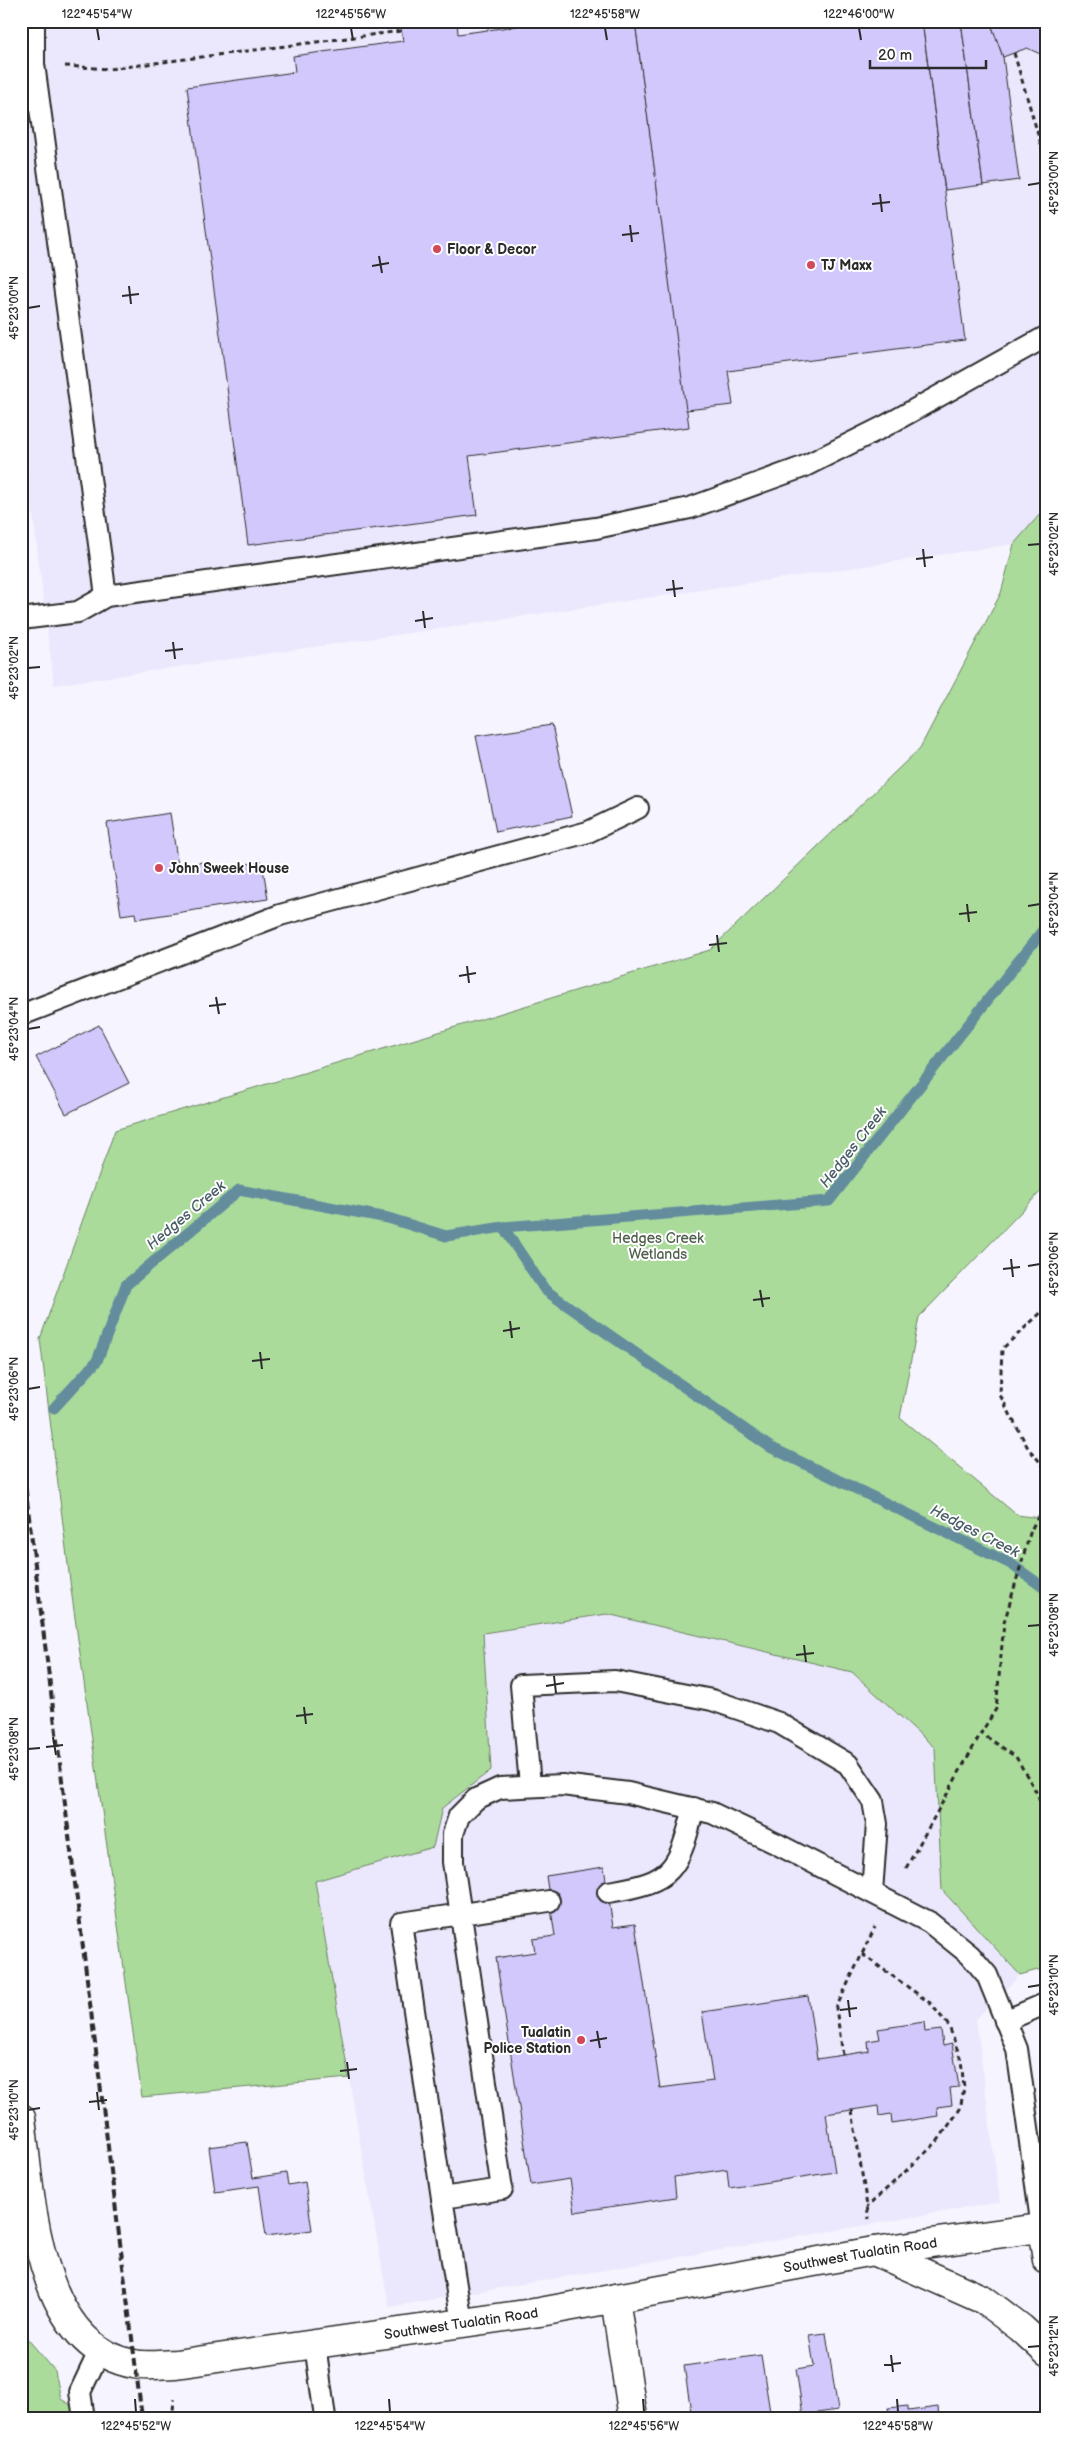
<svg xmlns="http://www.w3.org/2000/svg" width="1068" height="2439" viewBox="0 0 1068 2439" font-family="'Balsamiq Sans',sans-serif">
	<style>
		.built { fill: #ebe7fd }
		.green { fill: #abdb9b; stroke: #6b8363 }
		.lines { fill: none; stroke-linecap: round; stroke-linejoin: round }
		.stream { stroke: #638d9d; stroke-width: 11 }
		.building { fill: #d2c8fb; stroke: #2b2b2b }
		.lane-casing { stroke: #2b2b2b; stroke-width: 24 }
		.street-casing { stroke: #2b2b2b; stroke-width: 31 }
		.secondary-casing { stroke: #2b2b2b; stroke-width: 31 }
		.path { stroke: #2b2b2b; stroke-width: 3; stroke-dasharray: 5 4; stroke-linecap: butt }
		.lane { stroke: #fff; stroke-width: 20 }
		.street { stroke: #fff; stroke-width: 28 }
		.secondary { stroke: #fff; stroke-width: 28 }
		.rail { stroke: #2b2b2b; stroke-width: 4; stroke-dasharray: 8 4; stroke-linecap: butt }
		.ticks { fill: none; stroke: #2b2b2b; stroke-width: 2 }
		.poi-dot { fill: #d1495b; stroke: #fff; stroke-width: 2 }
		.labels { text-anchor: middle; stroke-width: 4; stroke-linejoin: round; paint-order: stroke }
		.poi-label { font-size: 14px; font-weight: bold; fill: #2b2b2b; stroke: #fff; text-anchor: start }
		.park-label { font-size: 14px; fill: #51604d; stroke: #fff }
		.street-label { font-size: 14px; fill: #2b2b2b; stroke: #fff }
		.water-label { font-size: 15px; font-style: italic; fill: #475c64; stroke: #fff }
		.neatline { fill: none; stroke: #2b2b2b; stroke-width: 2 }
		.ticks-label { font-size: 12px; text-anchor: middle; fill: #2b2b2b }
	</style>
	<rect width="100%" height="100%" fill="#f6f4fe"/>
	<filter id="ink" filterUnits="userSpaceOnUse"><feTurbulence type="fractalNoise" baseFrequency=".02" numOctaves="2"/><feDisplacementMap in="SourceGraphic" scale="10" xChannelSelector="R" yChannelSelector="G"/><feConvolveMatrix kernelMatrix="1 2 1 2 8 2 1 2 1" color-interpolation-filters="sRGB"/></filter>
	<g filter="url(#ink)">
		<g class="built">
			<path d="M21,21h1026v485l-33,38 -960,141 -33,-269z"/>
			<path d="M306,1541l546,131 83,76 7,142 78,85 -44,44 24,183 -611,105 -40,-229 -207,19 -71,-508z"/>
		</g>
		<g class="green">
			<path d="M1047,506v679l-128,132 -19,101 117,97 30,4v489l-6,-39 -21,6 -78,-85 -7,-142 -83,-76 -245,-58 -124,19 8,137 -49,38 -9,39 -118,34 34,197 -207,19 -71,-508 -31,-250 75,-209 595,-180 210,-202 81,-155 13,-49z"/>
			<path d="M21,2329l5,8 29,34 6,28 30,19h-70z"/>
		</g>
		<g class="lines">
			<g class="stream">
				<path d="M503,1227l42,63 225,157 241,117 36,26"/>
				<path d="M54,1408l43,-47 29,-76 113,-95 149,28 58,18 57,-9 326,-26 218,-276"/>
			</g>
		</g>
		<g class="building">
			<path d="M400,21h57l1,13 95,-13h82l54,406 -220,29 8,59 -229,30 -61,-458 108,-15 -2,-16 110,-15z"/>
			<path d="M635,21h22l14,6 46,-6h205l43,319 -237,31 5,34 -47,5z"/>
			<path d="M922,21h39l22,164 -38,5z"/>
			<path d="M961,21h29l13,36 16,123 -36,5z"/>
			<path d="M990,21h57v36l-20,-9 -24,9z"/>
			<path d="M552,725l20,91 -76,16 -20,-96z"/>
			<path d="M170,813l8,53 25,-4 1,8 58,-8 6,37 -132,20 -1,-6 -14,2 -14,-92z"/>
			<path d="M99,1025l30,58 -63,31 -30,-57z"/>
			<path d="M604,1867l9,60 22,-3 25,164 53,-7 -11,-69 106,-16 9,63 52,-8 -1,-10 12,-2 -2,-10 46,-7 1,10 16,-2 2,16 9,-2 7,43 -9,1 2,17 -15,2 1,9 -46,7 -1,-9 -12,2 -1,-10 -52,8 9,58 -106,16 -2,-19 -53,8 2,20 -101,15 -5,-33 -39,6 -35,-227 39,-6 -2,-13 22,-3 -9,-60z"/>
			<path d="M247,2142l6,36 33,-5 2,12 17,-3 7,48 -46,6 -7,-50 -44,6 -6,-45z"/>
			<path d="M826,2333l12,77 -35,5 -7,-46 18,-3 -5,-31z"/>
			<path d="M761,2355l10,63h-79l-8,-52z"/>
			<path d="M908,2406v5l30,-4 1,11h-68l18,-4 -1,-6z"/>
			<path d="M559,2414l1,4h-28z"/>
		</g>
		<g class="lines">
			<g class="lane-casing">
				<g id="lane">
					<path d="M34,21v43l72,532"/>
					<path d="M21,619l57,-7 28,-16 490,-68 94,-20 113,-41 82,-41 162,-90"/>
					<path d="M21,1015l259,-100 308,-83 50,-24"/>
					<path d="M530,1785l-9,-100 94,-4 97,19 67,23 69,41 25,37 4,23 -5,68"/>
					<path d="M608,1892c66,-10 70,-22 86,-84"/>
					<path d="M549,1901l-148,22 41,275 60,-9 -49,-327v-28l6,-18 17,-17 24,-11 62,-3 66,8 84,20 65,31 152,78 41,33 17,20 30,74 25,179"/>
					<path d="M1005,2021l42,-18"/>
					<path d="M442,2198l20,125"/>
					<path d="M315,2344l10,74"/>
					<path d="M84,2418l-4,-26 20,-42"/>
				</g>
			</g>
			<g class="street-casing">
				<path id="street" d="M615,2298l18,120"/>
			</g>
			<g class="secondary-casing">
				<g id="secondary">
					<path id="s1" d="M21,2118c10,78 14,228 113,246 13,3 29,0 42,0l364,-52 334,-61 173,-24"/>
					<path d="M1042,2228l5,32"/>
					<path d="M874,2251l110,49 37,28 26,24"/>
				</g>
			</g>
			<g class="path">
				<path d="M502,21l9,6"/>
				<path d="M457,25l24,-4"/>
				<path d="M1014,53l33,112"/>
				<path d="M65,66l44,3 292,-38"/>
				<path d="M1047,1307l-45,42 -2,46 28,53 19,22"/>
				<path d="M1047,1500l-16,30 -27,93 -8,86 -15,24 35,24 22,38 9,38"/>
				<path d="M906,1868l75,-135"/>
				<path d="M862,1954l68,49 19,23 12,34 3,28 -4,21 -23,33 -70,65"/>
				<path d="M843,2055l-7,-47 39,-81"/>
				<path d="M852,2110l17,109"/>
				<path d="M170,2418l3,-7 1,-12"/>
			</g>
			<use href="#lane" class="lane"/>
			<use href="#street" class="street"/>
			<use href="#secondary" class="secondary"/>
			<path class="rail" d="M21,1453l121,965"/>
		</g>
	</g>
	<path class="ticks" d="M97,28l2,12M351,28l2,12M605,28l2,12M859,28l2,12M1028,185l12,-2M880,194l2,18M872,204l18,-2M630,225l2,17M622,235l17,-2M379,256l3,17M372,266l17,-3M129,286l2,18M122,296l17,-2M28,308l12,-2M1028,545l12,-1M923,549l2,18M916,559l17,-2M673,580l2,17M666,590l17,-2M423,611l2,17M415,621l18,-3M173,642l2,17M165,651l18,-2M28,668l12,-1M967,904l2,18M1028,906l12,-2M959,914l18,-2M717,935l2,17M709,945l18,-2M467,966l2,17M459,976l17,-3M216,997l3,17M209,1006l17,-2M28,1029l12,-2M1011,1259l2,18M1028,1266l12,-2M1003,1269l17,-2M760,1290l3,17M753,1300l17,-2M510,1321l2,17M503,1331l17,-3M260,1352l2,17M252,1361l18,-2M28,1389l12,-2M1028,1626l12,-1M804,1645l2,17M796,1655l18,-2M554,1676l2,17M546,1686l18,-3M304,1707l2,17M296,1716l17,-2M53,1737l3,18M46,1747l17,-2M28,1749l12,-1M1028,1987l12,-2M848,2000l2,17M840,2010l17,-2M597,2031l3,17M590,2041l17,-3M347,2062l2,17M340,2071l17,-2M97,2092l2,18M89,2102l18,-2M28,2110l12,-2M1028,2347l12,-1M891,2355l2,17M884,2365l17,-2M135,2399l1,13M389,2399l1,13M643,2399l1,13M897,2399l1,13"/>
	<g class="poi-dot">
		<circle cx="437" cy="249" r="5"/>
		<circle cx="811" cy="265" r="5"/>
		<circle cx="159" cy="868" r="5"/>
		<circle cx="581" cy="2040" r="5"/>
	</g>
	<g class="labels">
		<g class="poi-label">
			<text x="447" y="254">Floor &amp; Decor</text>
			<text x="821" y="270">TJ Maxx</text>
			<text x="169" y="873">John Sweek House</text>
			<text x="571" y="2037" text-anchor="end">Tualatin<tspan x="571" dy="16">Police Station</tspan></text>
		</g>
		<g class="park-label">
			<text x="658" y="1243">Hedges Creek<tspan x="658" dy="16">Wetlands</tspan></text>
		</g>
		<g class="street-label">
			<text dy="5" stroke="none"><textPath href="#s1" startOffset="1025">Southwest Tualatin Road</textPath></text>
			<text dy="5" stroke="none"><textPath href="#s1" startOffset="620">Southwest Tualatin Road</textPath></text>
		</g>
		<g class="water-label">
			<text transform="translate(853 1147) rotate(-52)" y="5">Hedges Creek</text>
			<text transform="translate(186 1215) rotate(-40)" y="5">Hedges Creek</text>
			<text transform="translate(975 1531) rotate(27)" y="5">Hedges Creek</text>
		</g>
	</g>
	<rect width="1068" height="2439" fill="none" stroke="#fff" stroke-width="55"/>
	<path d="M870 60v8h116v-8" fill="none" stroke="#2b2b2b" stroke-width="2.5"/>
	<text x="878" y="60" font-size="15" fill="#2b2b2b" stroke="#ffffff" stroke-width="4" paint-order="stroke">20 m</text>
	<rect x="28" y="28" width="1012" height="2384" class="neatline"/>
	<g class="ticks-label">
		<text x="97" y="18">122°45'54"W</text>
		<text x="351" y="18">122°45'56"W</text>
		<text x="605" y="18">122°45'58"W</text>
		<text x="859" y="18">122°46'00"W</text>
		<text transform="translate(1054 183) rotate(-90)" y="4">45°23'00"N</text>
		<text transform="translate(14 308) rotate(-90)" y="4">45°23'00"N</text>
		<text transform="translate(1054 544) rotate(-90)" y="4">45°23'02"N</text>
		<text transform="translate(14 668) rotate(-90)" y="4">45°23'02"N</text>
		<text transform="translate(1054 904) rotate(-90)" y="4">45°23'04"N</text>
		<text transform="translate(14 1029) rotate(-90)" y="4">45°23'04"N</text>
		<text transform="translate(1054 1264) rotate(-90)" y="4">45°23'06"N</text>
		<text transform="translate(14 1389) rotate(-90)" y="4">45°23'06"N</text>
		<text transform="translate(1054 1625) rotate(-90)" y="4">45°23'08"N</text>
		<text transform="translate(14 1749) rotate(-90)" y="4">45°23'08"N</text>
		<text transform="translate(1054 1985) rotate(-90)" y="4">45°23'10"N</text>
		<text transform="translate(14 2110) rotate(-90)" y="4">45°23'10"N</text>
		<text transform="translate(1054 2346) rotate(-90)" y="4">45°23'12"N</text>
		<text x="136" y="2430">122°45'52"W</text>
		<text x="390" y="2430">122°45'54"W</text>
		<text x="644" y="2430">122°45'56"W</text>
		<text x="898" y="2430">122°45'58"W</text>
	</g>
</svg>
